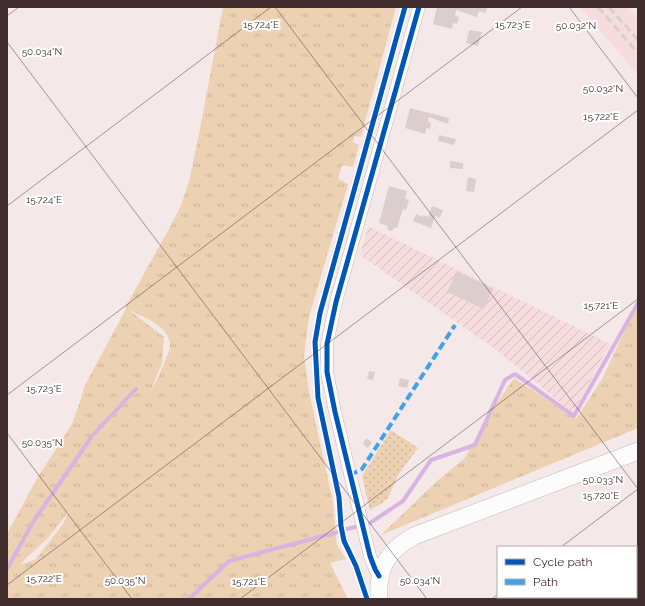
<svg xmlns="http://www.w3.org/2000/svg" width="645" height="606" viewBox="0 0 645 606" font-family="Raleway,sans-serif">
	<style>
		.built { fill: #f7dcde }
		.industrial { fill: url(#industrial-furrows) }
		.grass { fill: url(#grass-tufts); fill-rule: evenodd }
		.garden { fill: url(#garden-dots) }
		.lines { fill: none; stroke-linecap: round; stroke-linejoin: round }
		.stream { stroke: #d8b4e2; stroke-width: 4 }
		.building { fill: #ddcece }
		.street-casing { stroke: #c5b6b6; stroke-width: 13 }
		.secondary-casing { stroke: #c5b6b6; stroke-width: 18 }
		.street { stroke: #fdfcfc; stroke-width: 12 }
		.secondary { stroke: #fdfcfc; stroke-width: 17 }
		.rail { stroke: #d5d1d1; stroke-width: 3; stroke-dasharray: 8 4; stroke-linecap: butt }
		.quiet { stroke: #3fa3eb; stroke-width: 4; stroke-dasharray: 8 4; stroke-linecap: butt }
		.cycleway-casing { stroke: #fff; stroke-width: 8 }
		.cycleway { stroke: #0057b8; stroke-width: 5 }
		.ticks { fill: none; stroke: #422d2e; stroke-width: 1; stroke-opacity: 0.45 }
		.ticks-label { font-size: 10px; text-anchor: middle; fill: #422d2e; stroke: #fff; stroke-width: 4; stroke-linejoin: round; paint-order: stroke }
	</style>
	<defs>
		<pattern id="industrial-furrows" width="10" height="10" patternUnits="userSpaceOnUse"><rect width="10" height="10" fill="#f7dcde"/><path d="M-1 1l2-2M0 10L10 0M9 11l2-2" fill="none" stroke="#d5bdbf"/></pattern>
		<pattern id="grass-tufts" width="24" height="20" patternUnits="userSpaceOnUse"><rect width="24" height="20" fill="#ecd1b3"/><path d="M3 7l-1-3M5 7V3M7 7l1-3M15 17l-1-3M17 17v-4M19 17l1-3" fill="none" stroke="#ccb49a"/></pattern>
		<pattern id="garden-dots" width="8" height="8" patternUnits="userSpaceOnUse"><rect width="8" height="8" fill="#ecd1b3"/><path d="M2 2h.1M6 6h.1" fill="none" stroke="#ccb49a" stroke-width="1.8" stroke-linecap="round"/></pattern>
	</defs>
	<rect width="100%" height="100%" fill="#f4e8e8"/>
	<path class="built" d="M580,7h48l10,11v57z"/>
	<path class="industrial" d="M368,226l242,118 -37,69 -75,-62 -138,-96z"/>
	<g class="grass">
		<path d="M223,7h173l-35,130 -7,-1 -1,6 6,3 -6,22 -11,-2 -4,14 10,5 -39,133 -5,38 5,37 24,110 4,43 9,14 -16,4 18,36h-341v-65l29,-54 36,-56 7,-19 6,-20 41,-76 -1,-1 45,-81 11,-22 8,-23 10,-48zM129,310c14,7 41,16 41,36 0,5 -3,10 -5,15 -4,11 -9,21 -15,31l12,-29 2,-26zM70,510l-7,14 -27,35 -15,6 5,-7 22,-20z"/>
		<path d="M638,303v125l-257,107 56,-54 27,-22 22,-40 28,-41 62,41 26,-40z"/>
	</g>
	<path class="garden" d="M391,430l27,18 -20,27 -10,23 -6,5 -12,7 -8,-34z"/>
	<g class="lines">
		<g class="stream">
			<path d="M370,523l33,-22 28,-41 44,-15 30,-65 10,-6 59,42 64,-113"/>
			<path d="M347,529l8,-2"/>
			<path d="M7,569l26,-47 59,-86 44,-47"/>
			<path d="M189,599l40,-38 109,-29"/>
		</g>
	</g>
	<g class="building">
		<path d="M437,7h47l3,1 -1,5 -7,-2 -2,6 -21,-7 -1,6 4,1 -2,7 -4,-1 -1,6 -19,-5z"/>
		<path d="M469,30l13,2 -4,14 -12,-3z"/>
		<path d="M410,108l39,10 -1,6 -19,-7 -1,5 3,1 -1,6 -4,-1 -1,6 -20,-6z"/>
		<path d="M439,135l17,4 -2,6 -16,-4z"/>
		<path d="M450,161l13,2v6l-13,-1z"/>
		<path d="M468,177l8,2 -2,13 -8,-1z"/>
		<path d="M389,186l18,5 -2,8 4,1 -3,10 -3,-1 -6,19h-3l-2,3 -5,-1 1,-4 -9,-3z"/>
		<path d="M432,206l11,4 -3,8 -5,-2 -4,12 -18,-7 3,-7 7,3v-2l5,2z"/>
		<path d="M457,271l36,18 -9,20 -37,-17z"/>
		<path d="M369,371l6,1 -2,8 -6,-1z"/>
		<path d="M400,378l9,2 -2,8 -9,-2z"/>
		<path d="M366,438l6,4 -4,6 -5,-4z"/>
	</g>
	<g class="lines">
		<g class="street-casing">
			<path id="street" d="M379,576l-4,-7 -5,-13 -35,-144 -8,-40v-28l9,-42 83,-295"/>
		</g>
		<g class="secondary-casing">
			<path id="secondary" d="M379,599c-2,-31 8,-48 35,-63l224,-85"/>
		</g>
		<use href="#street" class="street"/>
		<use href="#secondary" class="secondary"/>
		<g class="rail">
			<path d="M598,7l40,46"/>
			<path d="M609,7l29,33"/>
		</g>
		<path class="quiet" d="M350,475l12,-6 93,-144"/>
		<g class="cycleway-casing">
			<g id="cycleway">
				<path d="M379,576l-4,-7 -5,-13 -35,-144 -8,-40v-28l9,-42 83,-295"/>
				<path d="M367,599l-11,-33 -12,-25 -3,-15 -2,-29 -21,-99 -3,-56 5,-29 85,-306"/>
			</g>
		</g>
		<use href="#cycleway" class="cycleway"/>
	</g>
	<path class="ticks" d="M275,7l363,482M569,7l69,91M7,16l12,-9M7,42l420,557M7,206l264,-199M7,395l515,-388M7,433l125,166M561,547l77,-58M7,585l631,-475M240,599l398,-300M492,599l6,-5"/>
	<g class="ticks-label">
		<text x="261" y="28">15.724°E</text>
		<text x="513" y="28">15.723°E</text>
		<text x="576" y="29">50.032°N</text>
		<text x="42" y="55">50.034°N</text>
		<text x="603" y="92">50.032°N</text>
		<text x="601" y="120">15.722°E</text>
		<text x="44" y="203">15.724°E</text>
		<text x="601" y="309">15.721°E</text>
		<text x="44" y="392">15.723°E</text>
		<text x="42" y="446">50.035°N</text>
		<text x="603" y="483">50.033°N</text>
		<text x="601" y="499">15.720°E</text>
		<text x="44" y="582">15.722°E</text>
		<text x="125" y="584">50.035°N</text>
		<text x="420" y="584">50.034°N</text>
		<text x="249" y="585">15.721°E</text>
	</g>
	<rect width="645" height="606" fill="none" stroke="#422d2e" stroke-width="16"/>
	<rect x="497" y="546" width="140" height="52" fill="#ffffff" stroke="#b3abab"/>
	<rect x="505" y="559" width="20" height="6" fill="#0057b8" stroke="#b3abab"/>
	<text x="533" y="566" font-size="12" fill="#422d2e">Cycle path</text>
	<rect x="505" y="579" width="20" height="6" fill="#3fa3eb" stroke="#b3abab"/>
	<text x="533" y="586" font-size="12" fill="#422d2e">Path</text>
</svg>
